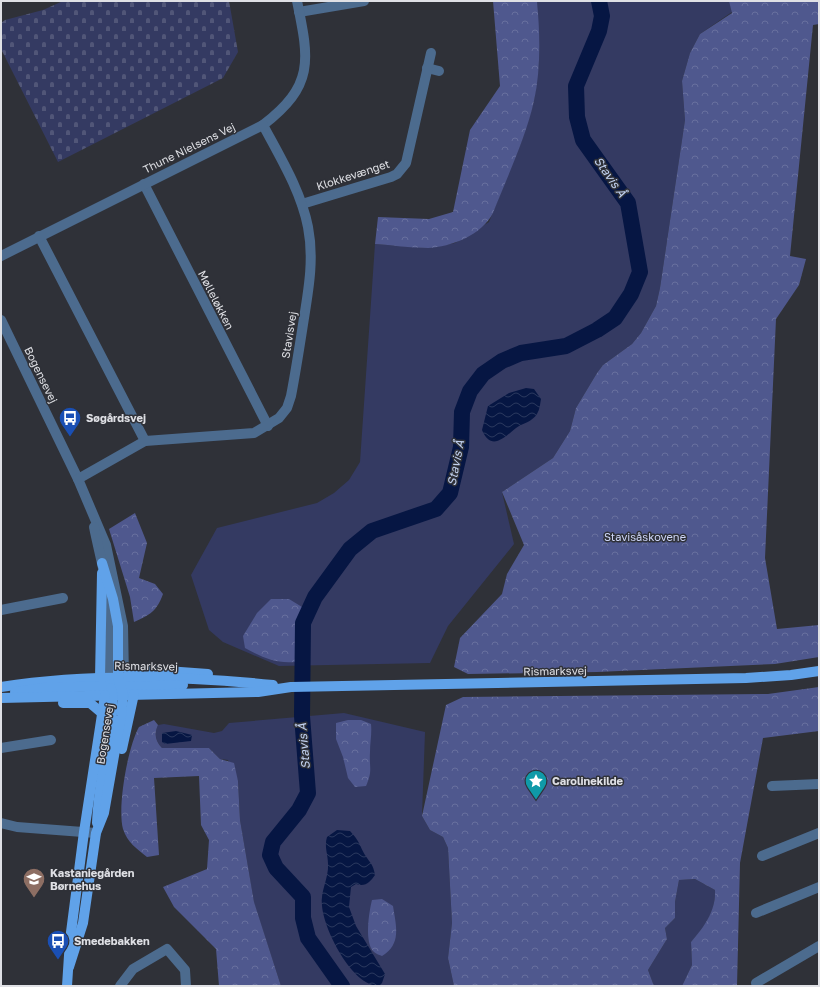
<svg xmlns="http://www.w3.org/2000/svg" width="820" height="987" viewBox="0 0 820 987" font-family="'Golos Text',sans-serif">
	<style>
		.green { fill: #343a62 }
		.forest { fill: url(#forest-crowns) }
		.cemetery { fill: url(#cemetery-stones) }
		.water { fill: url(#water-waves) }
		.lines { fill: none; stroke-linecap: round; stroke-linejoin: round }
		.river { stroke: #061643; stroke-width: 16 }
		.minor { stroke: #4c6b8e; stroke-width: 10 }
		.major { stroke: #60a2e9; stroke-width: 10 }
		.labels { text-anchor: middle; stroke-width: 3; stroke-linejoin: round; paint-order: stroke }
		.street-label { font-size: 11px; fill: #dfe0e5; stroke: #2f3138 }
		.poi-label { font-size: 11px; font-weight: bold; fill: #dfe0e5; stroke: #2f3138; text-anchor: start }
		.park-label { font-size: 11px; fill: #ced6f8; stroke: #2f3138 }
		.water-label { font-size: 12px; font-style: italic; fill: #c1d1f0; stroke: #2f3138 }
	</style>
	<defs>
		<pattern id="forest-crowns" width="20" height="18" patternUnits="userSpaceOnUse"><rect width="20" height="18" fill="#4f588e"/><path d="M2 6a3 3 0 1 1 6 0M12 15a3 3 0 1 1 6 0" fill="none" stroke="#68709e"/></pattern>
		<pattern id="cemetery-stones" width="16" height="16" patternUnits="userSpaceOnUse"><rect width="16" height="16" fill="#343a62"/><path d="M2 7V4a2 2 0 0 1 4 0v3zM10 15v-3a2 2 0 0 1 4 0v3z" fill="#515678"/></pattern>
		<pattern id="water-waves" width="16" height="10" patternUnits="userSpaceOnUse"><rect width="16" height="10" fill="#061643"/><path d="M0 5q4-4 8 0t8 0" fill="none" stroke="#2a385e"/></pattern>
	</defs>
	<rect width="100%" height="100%" fill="#2f3138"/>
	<g class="green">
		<path d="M537,1l193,1 2,10 -32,22 -10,19 -8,28 3,39 -25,168 -4,18 -15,27 -9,11 -29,21 -6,8 -21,35 -6,23 -17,27 -51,34 12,52 -66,82 -18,37 -151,3 -56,-24 -14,-12 -18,-55 26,-47 100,-25 17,-10 15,-13 11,-18 15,-218 53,4 27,-5 34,-21 33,-82 12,-39 5,-41z"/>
		<path d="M344,713l81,19 -3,84 8,14 13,7 5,11 4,75 -4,35 6,28h-173l-27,-83 -14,-83 -2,-39 -10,-21 -8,-1 -11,-11h-47c-7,-7 -8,-14 -4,-23l6,-1 50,9 8,-2 7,-8z"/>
		<path d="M695,879l20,11c1,21 -10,37 -24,52l1,23 -10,21h-28l-6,-16 19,-31 -2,-11 10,-10v-16l4,-22z"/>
	</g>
	<g class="forest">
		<path d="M493,1h44c3,33 4,68 -3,100 -9,39 -27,76 -41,112 -11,22 -42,34 -65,35 -18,0 -36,-3 -53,-4l3,-27 51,2 24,-7 17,-82 30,-44z"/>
		<path d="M729,1h90v23l-6,1 -23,231 16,3 -7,26 -23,34 -11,239 12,71 42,-4v32l-44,7 -178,8 -129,2 -14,-7 6,-29 42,-44 5,-20 17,-29 -22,-53 51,-34 17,-27 6,-23 21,-35 6,-8 29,-21 9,-11 15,-27 4,-18 25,-168 -3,-39 8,-28 10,-19 32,-21z"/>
		<path d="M135,513l12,30 -8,35 16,6 8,10c-6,17 -13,21 -29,28l-4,-25 -21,-68z"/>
		<path d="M271,599h18l13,8v54c-23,4 -37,-2 -57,-13l-2,-12 14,-23z"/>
		<path d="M819,687v44l-56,7 -23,125 -3,123h-55l10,-21 -1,-23c13,-15 25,-31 24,-52l-20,-11 -16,1 -4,22v16l-10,10 2,11 -19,31 6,16h-200l-6,-28 4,-35 -4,-75 -5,-11 -13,-7 -8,-14 24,-111 17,-8 305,-3z"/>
		<path d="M154,720l4,5c-4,9 -3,16 4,23h47l11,11 14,4 4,18 2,39 14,82 27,84h-62l-3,-37 -42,-42 -11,-20 44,-18 2,-29 -8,-15 -2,-49 -45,2 5,77 -12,2c-10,-8 -20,-15 -24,-28 -6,-22 5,-83 16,-102z"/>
		<path d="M348,720h13l10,4c1,10 -1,18 -1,28 -1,16 3,18 -4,34l-11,1 -7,-9 -5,-21 -7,-18v-16z"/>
		<path d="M382,899l11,7c3,20 9,38 -11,50 -2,-1 -6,-2 -8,-4 -10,-9 -5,-40 -2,-52z"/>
	</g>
	<path class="cemetery" d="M63,1h166l9,51 -15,26 -165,84 -57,-113v-26l4,-3 38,-10z"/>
	<g class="water">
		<path d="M526,388l8,1 7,10c-1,5 -1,10 -4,15 -5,8 -14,9 -21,14 -11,9 -25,24 -34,2l6,-24 21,-13z"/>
		<path d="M176,731l16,4 -1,6 -26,3 -3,-2v-9z"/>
		<path d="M337,830l13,1c10,11 9,13 15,24 6,9 8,9 10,20 -5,7 -9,12 -19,9l-5,3 -2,20 7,19 29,48 -3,9 -3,3c-27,0 -55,-56 -57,-80 -2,-15 7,-28 6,-42 0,-10 -4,-17 -1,-27z"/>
	</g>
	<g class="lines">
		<path class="river" d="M342,986l-34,-48 -5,-20v-21l-27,-29 -6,-13 3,-13 26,-32 9,-17 -6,-77 1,-93 12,-26 35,-48 22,-18 64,-22 14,-16 11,-46 1,-35 8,-21 13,-17 19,-13 19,-8 45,-7 31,-16 18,-12 16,-24 9,-22 -12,-69 -45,-63 -6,-23 -1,-31 23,-55 3,-15 -3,-15"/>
		<g class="minor">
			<path d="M299,12l65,-11"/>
			<path d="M427,68l12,3"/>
			<path d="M144,184l124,242"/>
			<path d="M302,204l89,-27 6,-3 9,-11 25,-110"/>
			<path d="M39,236l106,205"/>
			<path d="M1,256l262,-131c52,-40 46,-65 34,-124"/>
			<path d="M1,320l77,159 28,66 17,81 1,51"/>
			<path d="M78,479l67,-38 109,-8 25,-15 8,-10 4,-12c5,-26 9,-52 13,-78 5,-31 10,-60 4,-91 -7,-36 -28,-70 -45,-102"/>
			<path d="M94,527c6,30 15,60 16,91 1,22 -1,45 -3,67"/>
			<path d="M1,610l62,-12"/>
			<path d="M1,748l50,-8"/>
			<path d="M772,786l47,-2"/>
			<path d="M1,823l16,4 79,6"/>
			<path d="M762,856l57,-23"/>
			<path d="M756,913l63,-26"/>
			<path d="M756,983l63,-37"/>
			<path d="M120,986l13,-17 34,-20 18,21 1,16"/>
		</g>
		<g class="major">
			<path d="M125,668l83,6"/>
			<path d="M100,678l2,-105"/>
			<path d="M1,687c90,-14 182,-11 272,-2"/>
			<path d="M114,690l9,-3 60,-2"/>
			<path d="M15,692l28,-4 64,-2 9,-3"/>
			<path d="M1,698l257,-6 33,-5 455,-9 45,-3 28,-4"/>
			<path d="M63,703h27l13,11"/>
			<path d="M122,749l12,-55"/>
			<path d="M97,823c1,-27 6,-53 10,-80 3,-17 8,-37 4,-55"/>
			<path d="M69,967l14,-44 13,-90 8,-20 17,-97 2,-22 -5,-16v-52l-5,-27 -11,-36"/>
			<path d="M67,986l3,-46 14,-108 21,-137"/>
		</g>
	</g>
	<defs>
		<g id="bus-pin" transform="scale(1.15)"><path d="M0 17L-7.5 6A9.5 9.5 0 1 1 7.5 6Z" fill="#1a4fb4" stroke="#2f3138"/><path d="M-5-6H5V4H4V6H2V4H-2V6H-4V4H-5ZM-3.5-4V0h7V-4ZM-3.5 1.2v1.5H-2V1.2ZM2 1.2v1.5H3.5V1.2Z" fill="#fff"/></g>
		<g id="sight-pin" transform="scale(1.15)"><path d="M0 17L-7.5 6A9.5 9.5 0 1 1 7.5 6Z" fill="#0f9aa8" stroke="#2f3138"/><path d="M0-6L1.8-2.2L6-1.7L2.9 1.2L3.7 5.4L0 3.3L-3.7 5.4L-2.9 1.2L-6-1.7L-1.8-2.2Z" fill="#fff"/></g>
		<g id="school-pin" transform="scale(1.15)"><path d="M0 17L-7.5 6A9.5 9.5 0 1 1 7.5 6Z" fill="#8d6e63" stroke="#2f3138"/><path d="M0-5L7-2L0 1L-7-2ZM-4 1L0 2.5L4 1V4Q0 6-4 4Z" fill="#fff"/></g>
	</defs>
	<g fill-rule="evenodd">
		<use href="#bus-pin" x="70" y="418"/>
		<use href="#sight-pin" x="536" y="781"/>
		<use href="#school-pin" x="34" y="879"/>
		<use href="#bus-pin" x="58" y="941"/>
	</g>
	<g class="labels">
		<g class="street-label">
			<text transform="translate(189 148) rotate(-26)" y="4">Thune Nielsens Vej</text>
			<text transform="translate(353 175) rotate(-18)" y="4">Klokkevænget</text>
			<text transform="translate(216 300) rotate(63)" y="4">Mølleløkken</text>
			<text transform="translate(289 335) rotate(-81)" y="4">Stavisvej</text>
			<text transform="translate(41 375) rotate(64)" y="4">Bogensevej</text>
			<text transform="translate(146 666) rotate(1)" y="4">Rismarksvej</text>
			<text transform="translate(555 671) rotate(-1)" y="4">Rismarksvej</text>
			<text transform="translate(105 734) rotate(-81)" y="4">Bogensevej</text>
		</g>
		<g class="poi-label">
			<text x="86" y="422">Søgårdsvej</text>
			<text x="552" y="785">Carolinekilde</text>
			<text x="50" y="877">Kastaniegården<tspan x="50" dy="13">Børnehus</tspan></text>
			<text x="74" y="945">Smedebakken</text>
		</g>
		<g class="park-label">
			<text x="645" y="541">Stavisåskovene</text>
		</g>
		<g class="water-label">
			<text transform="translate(610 177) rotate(55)" y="4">Stavis Å</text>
			<text transform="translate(456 463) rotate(-79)" y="4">Stavis Å</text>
			<text transform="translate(304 746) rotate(-95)" y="4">Stavis Å</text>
		</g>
	</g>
	<rect width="820" height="987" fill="none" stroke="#dfe0e5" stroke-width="4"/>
</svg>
